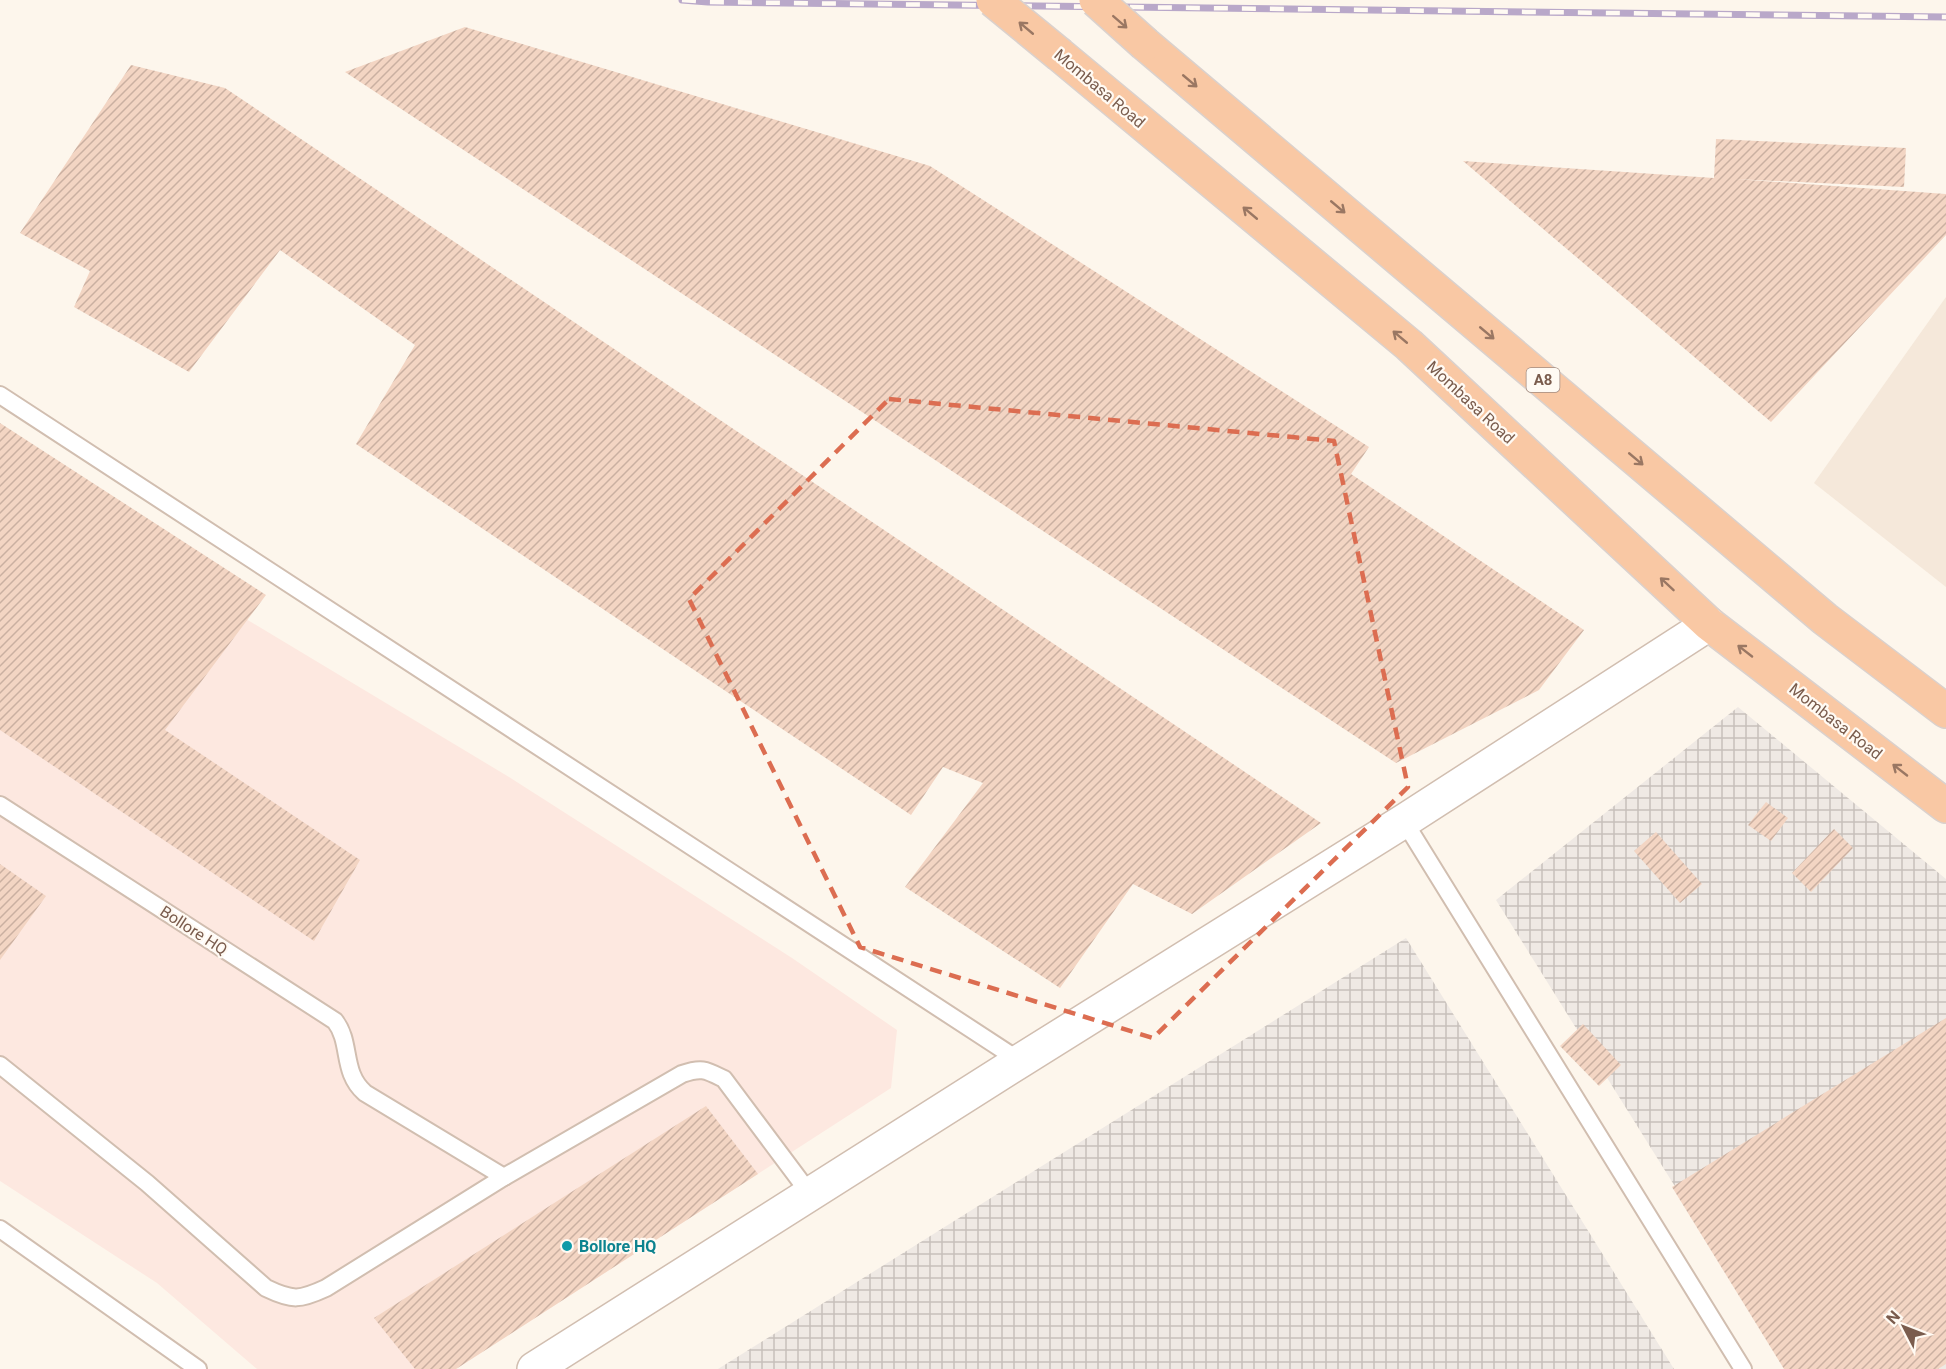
<svg xmlns="http://www.w3.org/2000/svg" width="1946" height="1369" viewBox="0 0 1946 1369" font-family="Roboto,sans-serif">
	<style>
		.residential { fill: #f5e8da }
		.commercial { fill: #fde8e0 }
		.industrial { fill: url(#industrial-grid) }
		.building { fill: url(#building-hatch) }
		.lines { fill: none; stroke-linecap: round; stroke-linejoin: round }
		.service-casing { stroke: #d1beb0; stroke-width: 20 }
		.tertiary-casing { stroke: #d1beb0; stroke-width: 36 }
		.trunk-casing { stroke: #dad1cd; stroke-width: 36 }
		.service { stroke: #fff; stroke-width: 16 }
		.tertiary { stroke: #fff; stroke-width: 33 }
		.trunk { stroke: #f9c8a4; stroke-width: 33 }
		.rail-casing { stroke: #b9a8c9; stroke-width: 7 }
		.rail { stroke: #fffaf3; stroke-width: 4.5; stroke-dasharray: 14; stroke-linecap: butt }
		.trunk-bridge-casing { stroke: #dad1cd; stroke-width: 36; stroke-linecap: butt }
		.trunk-bridge { stroke: #f9c8a4; stroke-width: 33 }
		.oneway { stroke: #9a7763 }
		.marked { fill: none; stroke: #dc6d51; stroke-width: 4.5; stroke-dasharray: 12 8; stroke-linejoin: round }
		.culture-dot { fill: #0f9aa8; stroke: #fffaf3; stroke-width: 2 }
		.labels { text-anchor: middle; stroke-width: 4.5; stroke-linejoin: round; paint-order: stroke }
		.shield { fill: #fffaf3; stroke: #a28b7f; stroke-width: 1.5 }
		.shield-label { font-size: 15px; font-weight: bold; fill: #7a5c4d }
		.street-label { font-size: 16px; fill: #7a5c4d; stroke: #fffaf3 }
		.culture-label { font-size: 16px; font-weight: bold; fill: #0d838f; stroke: #fffaf3; text-anchor: start }
	</style>
	<defs>
		<pattern id="industrial-grid" width="8" height="8" patternUnits="userSpaceOnUse" patternTransform="scale(1.5)"><rect width="8" height="8" fill="#efe9e4"/><path d="M0 4h8M4 0v8" fill="none" stroke="#c7c0bb"/></pattern>
		<pattern id="building-hatch" width="6" height="6" patternUnits="userSpaceOnUse" patternTransform="scale(1.5)"><rect width="6" height="6" fill="#f3d5c3"/><path d="M-1 1l2-2M0 6l6-6M5 7l2-2" fill="none" stroke="#cab0a1"/></pattern>
	</defs>
	<rect width="100%" height="100%" fill="#fdf6ec"/>
	<path class="residential" d="M1946,297v290l-132,-104z"/>
	<path class="commercial" d="M0,471l509,306 283,181 105,72 -6,58 -435,281h-199l-100,-86 -157,-102z"/>
	<g class="industrial">
		<path d="M1738,707l208,172v490h-157l-293,-469z"/>
		<path d="M1406,938l268,431h-956z"/>
	</g>
	<g class="building">
		<path d="M465,27l465,139 439,281 -18,27 233,156 -45,60 -143,73 -1051,-691z"/>
		<path d="M131,65l94,23 1096,735 -129,91 -59,-30 -73,104 -155,-101 78,-104 -40,-16 -32,48 -555,-371 59,-99 -135,-95 -91,122 -115,-65 16,-36 -70,-38z"/>
		<path d="M1716,139l190,9 -2,39 -169,-8 211,15v41l-175,187 -308,-261 251,17z"/>
		<path d="M0,423l266,172 -101,135 195,130 -46,81 -314,-211z"/>
		<path d="M1766,802l22,16 -17,23 -23,-16z"/>
		<path d="M1834,829l19,19 -42,44 -19,-19z"/>
		<path d="M1656,832l46,52 -22,19 -46,-52z"/>
		<path d="M0,864l46,32 -46,64z"/>
		<path d="M1946,1018v346l-8,5h-154l-112,-182z"/>
		<path d="M1583,1024l38,41 -22,21 -39,-40z"/>
		<path d="M706,1106l52,68 -302,195h-41l-41,-51z"/>
	</g>
	<g class="lines">
		<g class="service-casing">
			<g id="service">
				<path d="M0,395l1020,666"/>
				<path d="M0,805l335,216c17,22 6,51 30,72l139,84"/>
				<path d="M1404,821l339,548"/>
				<path d="M0,1065l147,118 119,105c27,13 34,12 60,0l178,-111 178,-103c20,-7 24,-4 42,5l86,115"/>
				<path d="M0,1229l198,140"/>
			</g>
		</g>
		<g class="tertiary-casing">
			<path id="tertiary" d="M534,1369l486,-308 384,-240 305,-197"/>
		</g>
		<g class="trunk-casing">
			<g id="trunk">
				<path d="M1145,44l680,575 121,92"/>
				<path d="M1060,55l349,290 300,279 237,182"/>
			</g>
		</g>
		<use href="#service" class="service"/>
		<use href="#tertiary" class="tertiary"/>
		<use href="#trunk" class="trunk"/>
		<g class="rail-casing">
			<path id="rail" d="M682,0l26,2 1238,15"/>
		</g>
		<use href="#rail" class="rail"/>
		<g class="trunk-bridge-casing">
			<g id="trunk-bridge">
				<path d="M993,0l67,55"/>
				<path d="M1096,0l49,44"/>
			</g>
		</g>
		<use href="#trunk-bridge" class="trunk-bridge"/>
	</g>
	<defs><path id="oneway-shaft" d="M-6 0H5M1.5-3L5.5 0L1.5 3" fill="none" stroke-width="1.6" stroke-linecap="round" stroke-linejoin="round" transform="scale(1.5)"/></defs>
	<g class="oneway">
		<use href="#oneway-shaft" transform="translate(1120 22) rotate(41)"/>
		<use href="#oneway-shaft" transform="translate(1026 28) rotate(-140)"/>
		<use href="#oneway-shaft" transform="translate(1190 81) rotate(40)"/>
		<use href="#oneway-shaft" transform="translate(1338 207) rotate(40)"/>
		<use href="#oneway-shaft" transform="translate(1250 213) rotate(-140)"/>
		<use href="#oneway-shaft" transform="translate(1487 333) rotate(40)"/>
		<use href="#oneway-shaft" transform="translate(1400 337) rotate(-140)"/>
		<use href="#oneway-shaft" transform="translate(1636 459) rotate(40)"/>
		<use href="#oneway-shaft" transform="translate(1667 584) rotate(-137)"/>
		<use href="#oneway-shaft" transform="translate(1745 651) rotate(-142)"/>
		<use href="#oneway-shaft" transform="translate(1900 770) rotate(-142)"/>
	</g>
	<path class="marked" d="M889,399l445,42 74,346 -255,251 -293,-91 -171,-348z"/>
	<circle class="culture-dot" cx="567" cy="1246" r="6"/>
	<g class="labels">
		<rect class="shield" x="1526.5" y="368" width="33" height="24" rx="4.5"/>
		<g class="shield-label">
			<text x="1543" y="385">A8</text>
		</g>
		<g class="street-label">
			<text transform="translate(1100 88) rotate(40)" y="6">Mombasa Road</text>
			<text transform="translate(1471 402) rotate(43)" y="6">Mombasa Road</text>
			<text transform="translate(1836 721) rotate(38)" y="6">Mombasa Road</text>
			<text transform="translate(194 930) rotate(33)" y="6">Bollore HQ</text>
		</g>
		<g class="culture-label">
			<text x="579" y="1252">Bollore HQ</text>
		</g>
	</g>
	<g transform="translate(1904 1327) rotate(312)" stroke="#fffaf3" stroke-width="4.5" paint-order="stroke">
	<path d="M0-4.5L10 22L0 15L-10 22Z" fill="#7a5c4d"/>
	<text y="-9" font-size="16" font-weight="bold" text-anchor="middle" fill="#7a5c4d">N</text>
	</g>
</svg>
